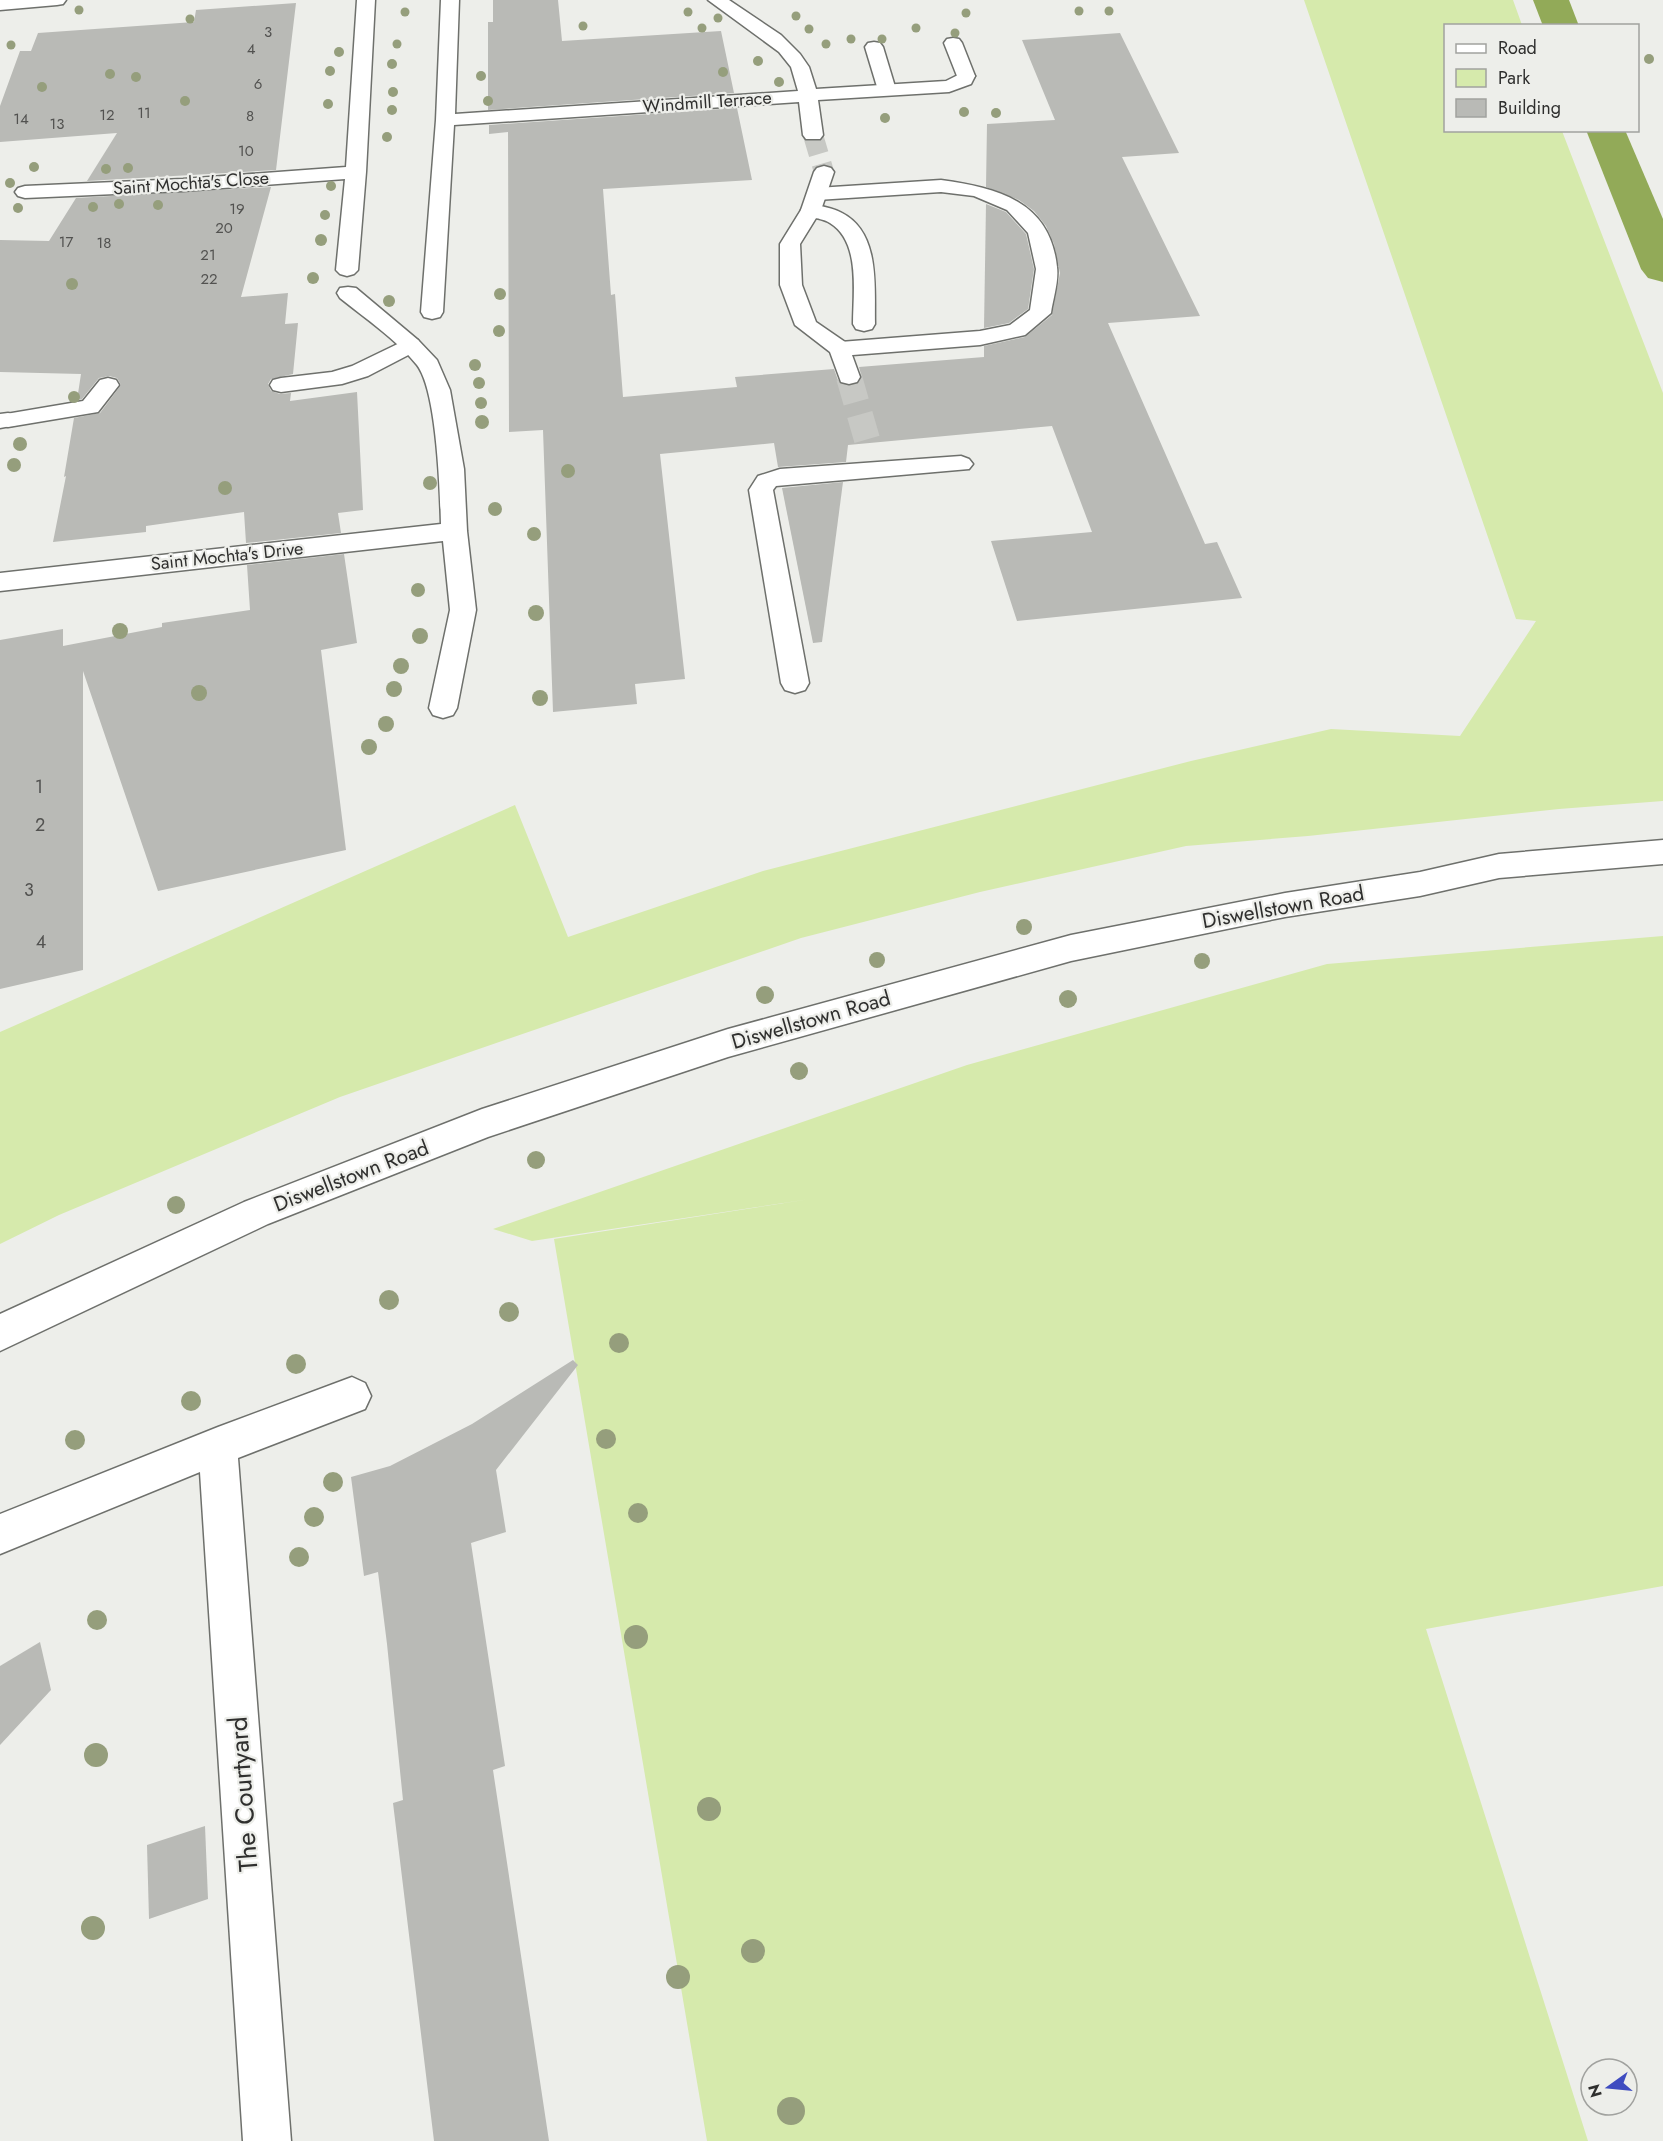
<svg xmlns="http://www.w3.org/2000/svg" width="1663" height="2141" viewBox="0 0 1663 2141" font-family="Jost,sans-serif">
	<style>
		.green { fill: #d6eaac }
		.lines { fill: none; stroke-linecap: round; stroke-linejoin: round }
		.canal { fill: #92aa58; fill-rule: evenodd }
		.building { fill: #b9bab6 }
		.street-tunnel-far1 { stroke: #c7c8c4; stroke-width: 20; stroke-dasharray: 20 10; stroke-linecap: butt }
		.street-tunnel { stroke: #c7c8c4; stroke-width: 26; stroke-dasharray: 26 13; stroke-linecap: butt }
		.lane-casing { stroke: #6e706c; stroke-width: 3 }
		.street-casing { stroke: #6e706c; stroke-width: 3 }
		.secondary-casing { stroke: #6e706c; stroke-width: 3 }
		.lane { fill: #fff; fill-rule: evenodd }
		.street { fill: #fff; fill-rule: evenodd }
		.secondary { fill: #fff; fill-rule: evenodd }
		.tree { fill: #959e7c }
		.labels { text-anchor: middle; stroke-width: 4.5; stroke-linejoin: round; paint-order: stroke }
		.far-number-label { font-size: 15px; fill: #525250 }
		.far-street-label { font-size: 18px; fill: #2f2f2e; stroke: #edeeea }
		.number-label { font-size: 18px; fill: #525250 }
		.street-label { font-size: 21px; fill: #2f2f2e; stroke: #edeeea }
		.near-street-label { font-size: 26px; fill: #2f2f2e; stroke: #edeeea }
	</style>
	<rect width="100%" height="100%" fill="#edeeea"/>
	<g class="green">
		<path d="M1304,0h209l9,25 -76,1v104l116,1 101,262v408l-104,8 -251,27 -122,10 -206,46 -179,46 -461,159 -281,118 -59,29v-212l515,-227 53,132 195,-66 428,-110 140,-32 129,7 76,-115 -20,-2z"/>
		<path d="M1663,936v650l-237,43 162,512h-881l-153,-902 256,-40 -278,42 -39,-12 474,-164 360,-101z"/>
	</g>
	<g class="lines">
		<g class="canal">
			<path d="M1533,0h36l10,26h-36z"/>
			<path d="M1586,130h39l38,89v63l-15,-4 -7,-9z"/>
		</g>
	</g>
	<g class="building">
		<path d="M493,0h65l4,41 159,-10 13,62 -246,17v-88h5z"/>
		<path d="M296,3l-20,167 -189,11 30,-48 -117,9v-36l20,-55h11l7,-18 156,-11 2,-12z"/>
		<path d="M1120,33l59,120 -57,4 78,159 -92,7 97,221 12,-2 25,56 -225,23 -26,-80 101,-9 -40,-106 -204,19 -2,17 -68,5 -4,-24 -114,11 25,225 -50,5 2,20 -84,8 -10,-282 -34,2 -1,-300 -19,2v-9l248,-17 15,72 -149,9 8,106 4,-1 8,103 114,-10 -2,-10 99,-8 5,14 11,3 8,-2 4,-6 -3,-11 125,-10v-11l41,-9 27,-22 8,-42 -6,-29 -8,-18 -12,-15 -15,-11 -33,-13 1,-63 68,-4 -33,-80z"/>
		<path d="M271,187l-30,110 47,-4 -3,31 13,-1 -5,51 -22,5 -3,5 3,7 9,3 11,-1 -1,8 67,-9 6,118 -25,3 3,20 -95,10 -2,-31 -98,14v6l-93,10 13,-66 -2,1 10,-59 26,-5 21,-28 -4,-7 -8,-2 -10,2 -17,21 -5,1 4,-26 -81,-2v-132l49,1 27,-43z"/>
		<path d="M986,204l20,8 20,22 8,35 -6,40 -19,14 -25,5z"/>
		<path d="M843,482l-21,160 -9,1 -31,-155z"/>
		<path d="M344,554l13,89 -36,7 25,200 -188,41 -75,-220v299l-83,19v-349l63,-11v17l99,-19v-4l88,-13 -3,-45z"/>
		<path d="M573,1360l5,5 -82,105 10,62 -35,11 34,223 -12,4 56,371h-115l-41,-338 10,-3 -16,-156 -9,-72 -14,4 -13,-99 39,-11 82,-42z"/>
		<path d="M40,1642l11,48 -51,55v-79z"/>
		<path d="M205,1826l3,73 -59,20 -2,-74z"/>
	</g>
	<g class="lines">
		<path class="street-tunnel-far1" d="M813,135l11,37"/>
		<path class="street-tunnel" d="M849,377l19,66"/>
		<g class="lane-casing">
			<g id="lane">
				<path d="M953,38l6,1 3,4 13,33 -3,4h-12l-3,-4 -13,-33 3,-4z"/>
				<path d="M874,42l6,1 3,4 13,43 -2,4h-14l-2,-4 -13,-43 3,-4z"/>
				<path d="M941,180c57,8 109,21 116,87 2,14 -4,32 -6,46l-26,22 -45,10 -140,11 -8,-2 -3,-5 3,-5 8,-2 140,-11 30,-6 20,-15 6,-41 -8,-36 -21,-23 -33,-14 -33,-4 -124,8 -7,-2 -3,-4 3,-4 7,-2z"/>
				<path d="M811,204c10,2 22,4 31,9 39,20 32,76 33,111l-3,5 -8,2 -8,-2 -3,-5c0,-31 8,-82 -23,-101 -9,-6 -23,-4 -29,-13l3,-4z"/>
				<path d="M410,338l8,2 3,5 -3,5 -50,26 -26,8 -61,8 -8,-2 -3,-5 3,-5 8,-2 51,-6 20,-6z"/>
				<path d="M108,378l8,2 3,5 -21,27 -90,15 -8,-2v-10l83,-14 17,-21z"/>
			</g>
		</g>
		<g class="street-casing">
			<g id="street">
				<path d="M0,0h66l-3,4 -6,1 -57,5z"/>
				<path d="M357,0h18l-9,172 -8,98 -4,4 -7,2 -7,-2 -4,-4 9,-91 -162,12 -158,7 -7,-2 -3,-4 3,-4 7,-2 158,-7 163,-12z"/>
				<path d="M441,0h18l-4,114 343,-23 -7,-24 -12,-15 -71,-52h21l52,35 19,19 9,13 7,22 130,-8 20,-10 6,1 3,4 -4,8 -22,8 -131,8 5,35 -3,4h-14l-3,-4 -4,-33 -345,23 -11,187 -3,5 -8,2 -8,-2 -3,-5 15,-192z"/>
				<path d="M824,166l7,2 3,4 -13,38 -21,34 2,41 14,37 32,22 12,33 -3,5 -8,2 -8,-2 -11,-30 -35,-27 -15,-40v-41l21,-34 13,-38 3,-4z"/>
				<path d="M348,287l8,1 62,52 19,20 13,30 14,79 3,62 9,79 -19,98 -4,7 -10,3 -10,-3 -4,-7 21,-98 -7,-69 -443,50v-18l441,-49c-1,-34 -4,-133 -24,-159 -21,-26 -51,-46 -77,-67l-3,-5 3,-5z"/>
				<path d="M8,413l8,2 4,5 -4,5 -16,3v-14z"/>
				<path d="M961,456l8,3 4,5 -4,5 -193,17 -3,4 36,193 -4,7 -10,3 -10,-3 -4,-7 -32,-193 9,-14 22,-7z"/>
				<path d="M352,1377l13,6 6,13 -6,13 -127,49 53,683h-48l-43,-669 -200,82v-40l218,-87z"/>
			</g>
		</g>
		<g class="secondary-casing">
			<path id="secondary" d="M1663,840v24l-164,14 -79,18 -135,21 -214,44 -343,96 -240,80 -220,87 -268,127v-37l244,-112 238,-93 246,-80 343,-94 214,-42 135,-21 79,-18z"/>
		</g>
		<use href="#lane" class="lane"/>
		<use href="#street" class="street"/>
		<use href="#secondary" class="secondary"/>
	</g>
	<g class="tree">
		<circle cx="79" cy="10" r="4.5"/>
		<circle cx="1079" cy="11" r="4.5"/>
		<circle cx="1109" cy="11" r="4.5"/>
		<circle cx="405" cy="12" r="4.5"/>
		<circle cx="688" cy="12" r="4.5"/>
		<circle cx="966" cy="13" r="4.5"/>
		<circle cx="796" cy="16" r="4.5"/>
		<circle cx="718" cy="18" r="4.5"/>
		<circle cx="190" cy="19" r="4.5"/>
		<circle cx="583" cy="26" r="4.5"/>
		<circle cx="702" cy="28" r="4.5"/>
		<circle cx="916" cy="28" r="4.5"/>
		<circle cx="809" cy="29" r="4.5"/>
		<circle cx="955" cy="33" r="4.5"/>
		<circle cx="851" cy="39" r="4.5"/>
		<circle cx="882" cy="39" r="4.5"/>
		<circle cx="397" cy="44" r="4.5"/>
		<circle cx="826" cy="44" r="4.5"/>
		<circle cx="11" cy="45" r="4.5"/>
		<circle cx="339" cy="52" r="5"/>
		<circle cx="1649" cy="59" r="5"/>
		<circle cx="758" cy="61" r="5"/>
		<circle cx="392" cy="64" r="5"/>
		<circle cx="330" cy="71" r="5"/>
		<circle cx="723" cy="72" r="5"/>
		<circle cx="110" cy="74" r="5"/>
		<circle cx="481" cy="76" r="5"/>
		<circle cx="136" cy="77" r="5"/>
		<circle cx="779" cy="82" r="5"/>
		<circle cx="42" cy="87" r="5"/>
		<circle cx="393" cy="92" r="5"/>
		<circle cx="185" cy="101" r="5"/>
		<circle cx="488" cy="101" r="5"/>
		<circle cx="328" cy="104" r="5"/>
		<circle cx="392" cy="110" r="5"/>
		<circle cx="964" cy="112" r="5"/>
		<circle cx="996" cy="113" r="5"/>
		<circle cx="885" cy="118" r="5"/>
		<circle cx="387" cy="137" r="5"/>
		<circle cx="34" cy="167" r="5"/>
		<circle cx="128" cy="168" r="5"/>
		<circle cx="106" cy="169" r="5"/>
		<circle cx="10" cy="183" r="5"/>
		<circle cx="331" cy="186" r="5"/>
		<circle cx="119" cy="204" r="5"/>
		<circle cx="158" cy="205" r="5"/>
		<circle cx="93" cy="207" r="5"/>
		<circle cx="18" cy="208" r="5"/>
		<circle cx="325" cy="215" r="5"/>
		<circle cx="321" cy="240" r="6"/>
		<circle cx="313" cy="278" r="6"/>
		<circle cx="72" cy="284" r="6"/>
		<circle cx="500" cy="294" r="6"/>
		<circle cx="389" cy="301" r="6"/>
		<circle cx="499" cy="331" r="6"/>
		<circle cx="475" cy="365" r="6"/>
		<circle cx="479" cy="383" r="6"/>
		<circle cx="74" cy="397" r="6"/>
		<circle cx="481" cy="403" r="6"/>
		<circle cx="482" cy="422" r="7"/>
		<circle cx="20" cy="444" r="7"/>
		<circle cx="14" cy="465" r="7"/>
		<circle cx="568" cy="471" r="7"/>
		<circle cx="430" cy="483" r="7"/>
		<circle cx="225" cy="488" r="7"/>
		<circle cx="495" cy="509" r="7"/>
		<circle cx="534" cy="534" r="7"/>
		<circle cx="418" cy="590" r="7"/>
		<circle cx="536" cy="613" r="8"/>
		<circle cx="120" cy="631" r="8"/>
		<circle cx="420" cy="636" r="8"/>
		<circle cx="401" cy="666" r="8"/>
		<circle cx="394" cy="689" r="8"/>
		<circle cx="199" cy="693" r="8"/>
		<circle cx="540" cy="698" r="8"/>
		<circle cx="386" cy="724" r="8"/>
		<circle cx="369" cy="747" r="8"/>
		<circle cx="1024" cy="927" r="8"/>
		<circle cx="877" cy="960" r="8"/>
		<circle cx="1202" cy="961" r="8"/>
		<circle cx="765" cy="995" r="9"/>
		<circle cx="1068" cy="999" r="9"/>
		<circle cx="799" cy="1071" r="9"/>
		<circle cx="536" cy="1160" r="9"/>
		<circle cx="176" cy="1205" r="9"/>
		<circle cx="389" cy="1300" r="10"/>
		<circle cx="509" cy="1312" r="10"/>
		<circle cx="619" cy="1343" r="10"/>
		<circle cx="296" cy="1364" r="10"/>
		<circle cx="191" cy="1401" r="10"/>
		<circle cx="606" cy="1439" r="10"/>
		<circle cx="75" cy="1440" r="10"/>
		<circle cx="333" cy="1482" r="10"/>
		<circle cx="638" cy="1513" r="10"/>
		<circle cx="314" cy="1517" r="10"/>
		<circle cx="299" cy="1557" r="10"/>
		<circle cx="97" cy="1620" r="10"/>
		<circle cx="636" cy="1637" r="12"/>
		<circle cx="96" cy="1755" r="12"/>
		<circle cx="709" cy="1809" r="12"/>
		<circle cx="93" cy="1928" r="12"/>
		<circle cx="753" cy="1951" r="12"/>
		<circle cx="678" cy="1977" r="12"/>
		<circle cx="791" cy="2111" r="14"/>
	</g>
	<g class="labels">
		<g class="far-number-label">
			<text x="268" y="37">3</text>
			<text x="251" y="54">4</text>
			<text x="258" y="89">6</text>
			<text x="144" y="118">11</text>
			<text x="107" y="120">12</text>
			<text x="250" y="121">8</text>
			<text x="21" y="124">14</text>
			<text x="57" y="129">13</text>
			<text x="246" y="156">10</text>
			<text x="237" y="214">19</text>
			<text x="224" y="233">20</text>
			<text x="66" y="247">17</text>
			<text x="104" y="248">18</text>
			<text x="208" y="260">21</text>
			<text x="209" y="284">22</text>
		</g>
		<g class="far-street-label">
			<text transform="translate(707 102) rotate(-4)" y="6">Windmill Terrace</text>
			<text transform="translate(191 183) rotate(-4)" y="6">Saint Mochta's Close</text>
			<text transform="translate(227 556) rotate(-6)" y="6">Saint Mochta's Drive</text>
		</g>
		<g class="number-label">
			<text x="39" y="793">1</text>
			<text x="40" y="831">2</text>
			<text x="29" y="896">3</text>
			<text x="41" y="948">4</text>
		</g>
		<g class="street-label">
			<text transform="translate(1283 907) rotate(-10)" y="7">Diswellstown Road</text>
			<text transform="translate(811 1020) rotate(-16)" y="7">Diswellstown Road</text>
			<text transform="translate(351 1176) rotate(-21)" y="7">Diswellstown Road</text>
		</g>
		<g class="near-street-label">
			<text transform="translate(243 1794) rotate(-94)" y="9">The Courtyard</text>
		</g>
	</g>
	<rect x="1444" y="24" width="195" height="108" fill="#edeeea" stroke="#a1a29f" stroke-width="1.5"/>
	<rect x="1456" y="44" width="30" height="9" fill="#ffffff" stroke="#a1a29f" stroke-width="1.5"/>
	<text x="1498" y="54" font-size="18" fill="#2f2f2e">Road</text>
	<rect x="1456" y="69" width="30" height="18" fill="#d6eaac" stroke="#a1a29f" stroke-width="1.5"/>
	<text x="1498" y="84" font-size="18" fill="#2f2f2e">Park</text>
	<rect x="1456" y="99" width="30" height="18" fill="#b9bab6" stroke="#a1a29f" stroke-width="1.5"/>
	<text x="1498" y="114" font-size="18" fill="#2f2f2e">Building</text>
	<g transform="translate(1609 2087) rotate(255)"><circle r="28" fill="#edeeea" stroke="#a1a29f" stroke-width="1.5"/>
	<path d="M0-4.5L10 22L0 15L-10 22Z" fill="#3f4cc0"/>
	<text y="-9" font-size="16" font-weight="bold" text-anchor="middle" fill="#2f2f2e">N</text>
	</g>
</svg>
